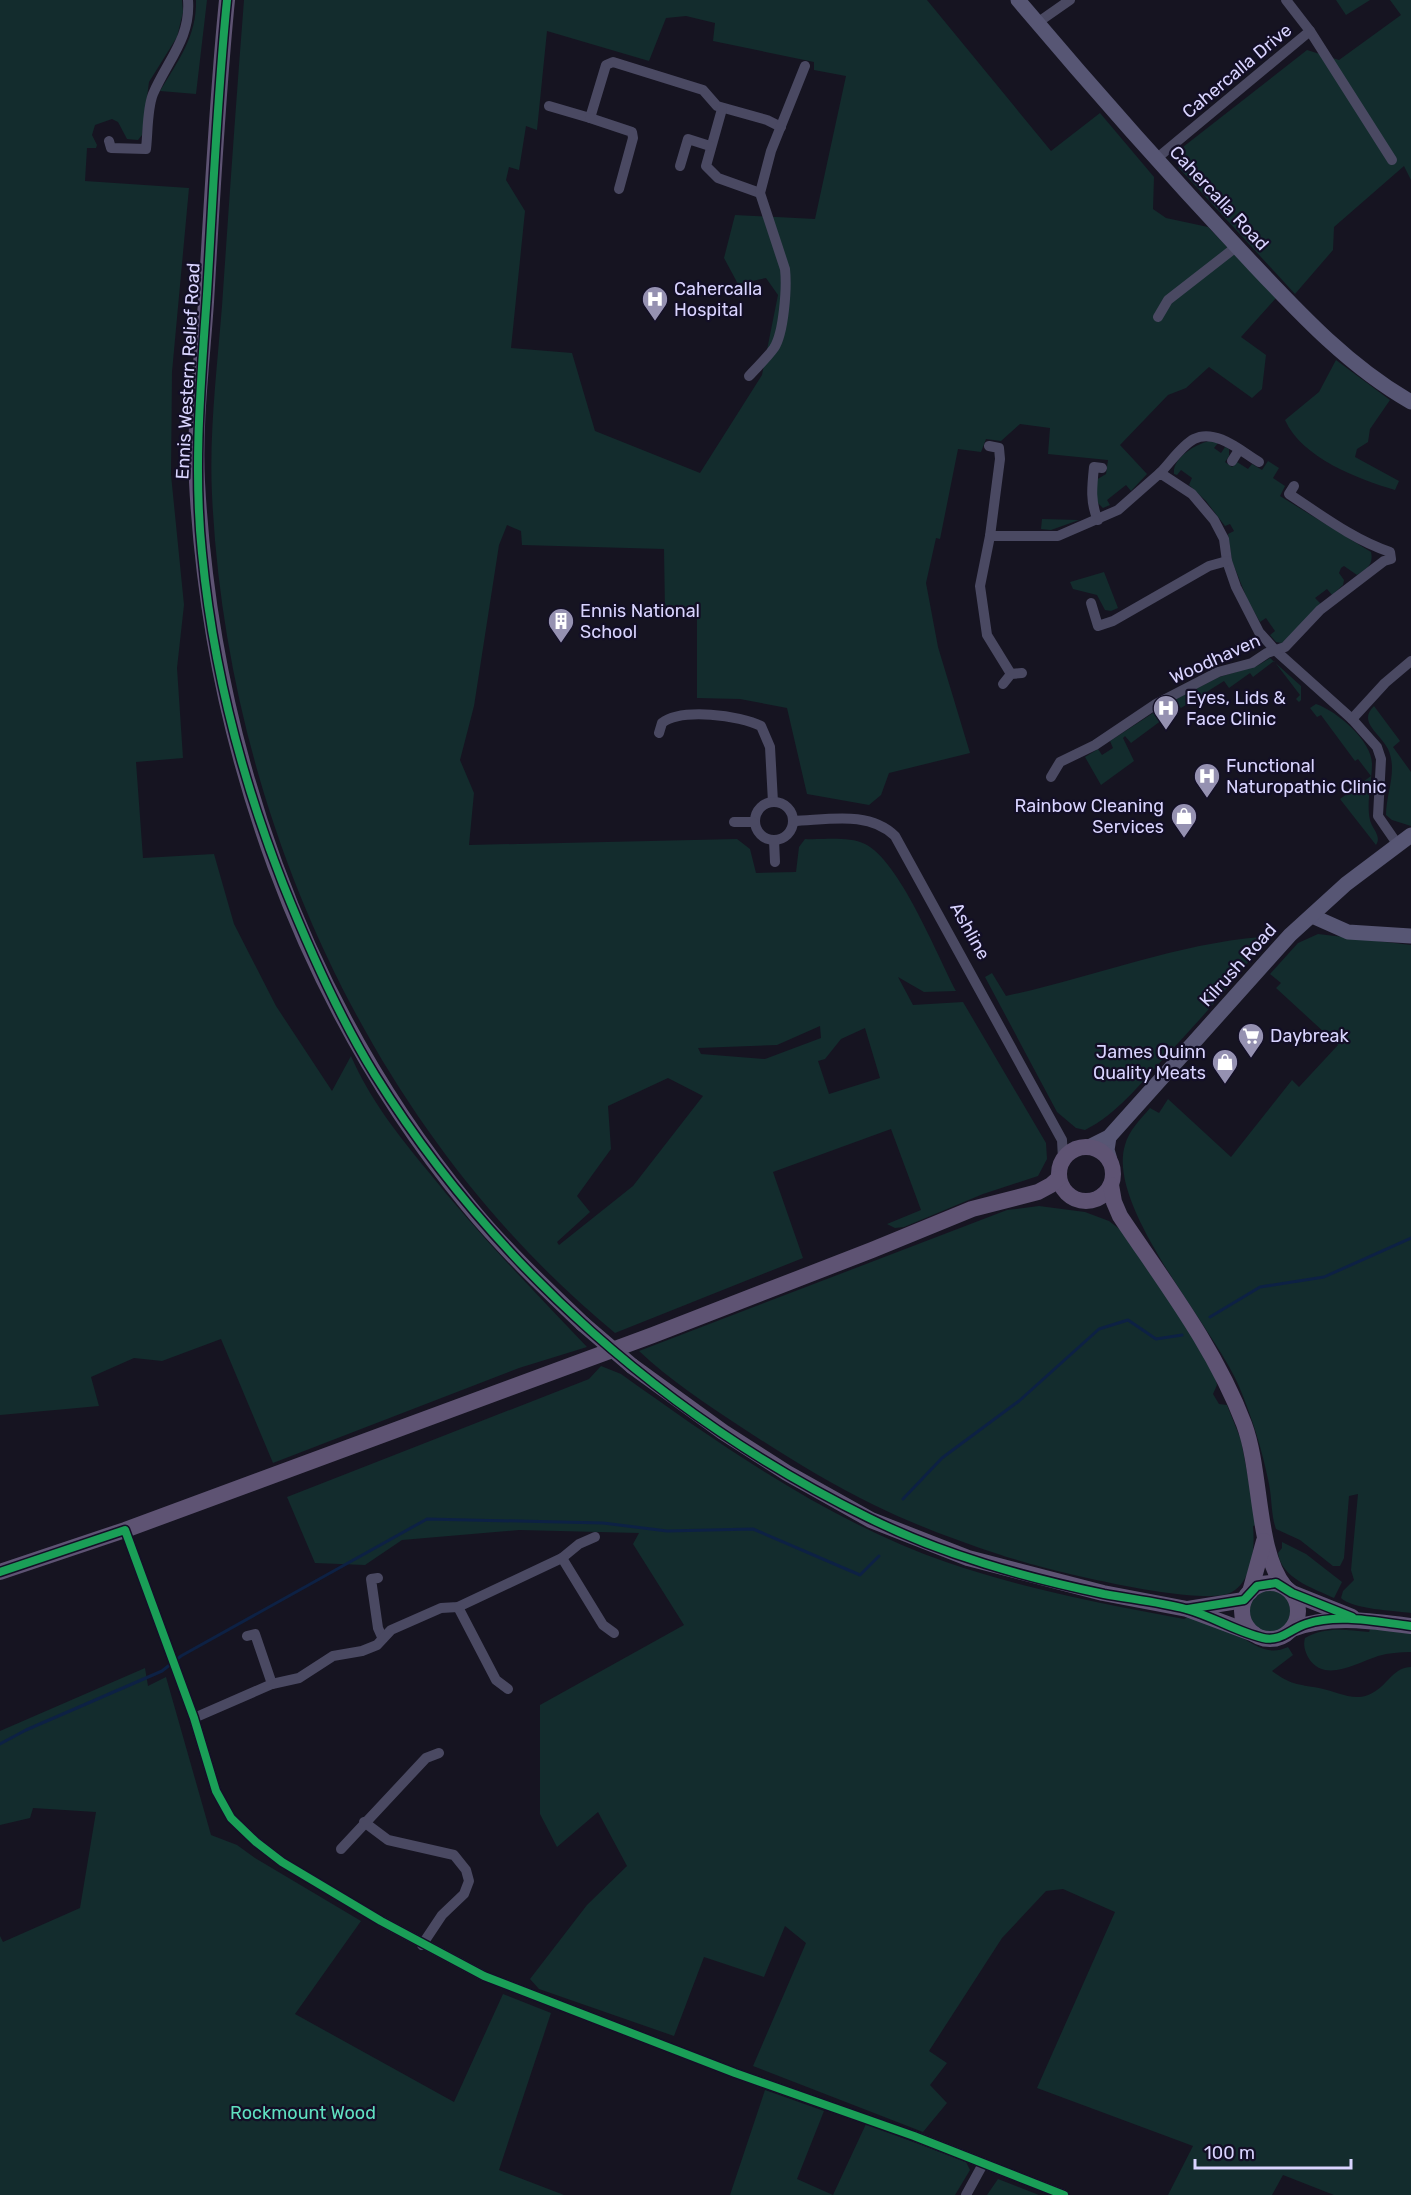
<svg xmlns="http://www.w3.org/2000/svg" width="1411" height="2195" viewBox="0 0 1411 2195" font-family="Rubik,sans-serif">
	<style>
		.green { fill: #132c2d; fill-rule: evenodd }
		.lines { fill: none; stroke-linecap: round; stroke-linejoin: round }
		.stream { stroke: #0d2144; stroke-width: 3 }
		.street { stroke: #4a4962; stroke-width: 10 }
		.secondary { stroke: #575674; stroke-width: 15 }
		.primary { stroke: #5e5373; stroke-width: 16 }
		.primary-bridge { stroke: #5e5373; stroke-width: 16 }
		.cycleway-casing { stroke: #130f26; stroke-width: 11 }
		.cycleway { stroke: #1a9f57; stroke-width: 8 }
		.labels { text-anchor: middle; stroke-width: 4.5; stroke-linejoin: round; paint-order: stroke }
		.street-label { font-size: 18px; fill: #d9d4ff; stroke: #130f26 }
		.poi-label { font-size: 18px; fill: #d9d4ff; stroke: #130f26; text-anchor: start }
		.park-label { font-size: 18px; fill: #5fe0c0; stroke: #130f26 }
	</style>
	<rect width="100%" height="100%" fill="#161421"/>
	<g class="green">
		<path d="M0,0h182l1,12 -6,25 -28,45 -7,53 -4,5 -11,-1 -9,-17 -6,-3 -17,6 -3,10 5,10 -1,3h-9l-2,33 104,7 -17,184 -1,103 13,130 -7,63 6,90 -47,4 7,96 71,-4 20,70 42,82 56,85 19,-35c18,42 47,79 76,114 50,63 105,119 160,177l-68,21 -246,95 -52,-124 -59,22 -28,-3 -43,19 8,29 -99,9z"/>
		<path d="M196,0h11l-11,94 -36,-3c18,-30 37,-55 36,-91z"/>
		<path d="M244,0h683l124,151 49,-38 54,64 -1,32 13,9 42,9 68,71 -35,39 25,18 -4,34 -10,9 -43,-31 -23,21 -18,7 -48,50 27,29 -16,17 -5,-6 -19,15 3,5 -7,3 -6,-6 -1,-22 10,-6 2,-14 -60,-6 2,-26 -30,-4 -19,17 -15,-2 -5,13 -23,-3 -18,90 -4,-1 -10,45 12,64 32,106 -81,20 -8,22 -12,10 -62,-11 -20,-86 -47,-9 -43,-1v-79l-32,-7 -1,-63 -142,-4 -1,-14 -14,-6 -8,20 -25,161 -14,54 14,33 -5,52 268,-6 13,10 6,24 40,-1 3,-25 6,-8c18,1 43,-3 60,5 34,16 72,111 91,147l-32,1 -26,-15 15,28 50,-3 83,141 1,16 -9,17 -55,18 -79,33 -9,1 -8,-4 34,-14 -30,-81 -118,43 30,86 -188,75c-246,-203 -388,-522 -403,-838 -3,-62 5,-126 10,-189 7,-102 14,-204 22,-306zM686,16l29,7 -2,18 101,21v8l32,6 -31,143 -80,-4 -11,43 14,26 28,-6 12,17 -16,80 -62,98 -105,-42 -23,-78 -61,-5 14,-137 -19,-31 3,-13 10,3 7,-44 11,4 10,-99 102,30 17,-43zM820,1026l1,12 -56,21 -64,-5 -3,-6 79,-3zM865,1028l15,50 -51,16 -11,-33 7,-2 16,-20zM668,1078l35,18 -70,90 -74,59 -2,-3 33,-30 -13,-16 34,-47 -3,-43z"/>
		<path d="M1336,0h34l-24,15z"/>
		<path d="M1390,0h21v180l-7,-14 -70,61 -1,23 -38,44 -117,-127 5,-20 124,-97 32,10 62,-45z"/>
		<path d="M1336,360l54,40 -20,29 -2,13 -11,7 -2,8 44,24 -4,9c-37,-11 -93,-32 -110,-70l34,-28z"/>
		<path d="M1209,441l9,2 -4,5 7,5 4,-6 4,2v7l-4,6 7,5 5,-5 11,7 4,-5 10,6 6,-9 11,7 -6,10 12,8 -5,10 91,56c3,13 -5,17 -14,23l-13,-9 -3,2 -2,5 5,7 -1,5 -11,10 -5,-6 -12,9 6,6 -39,39 -6,-1 -6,-7 5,-4 -9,-13 -6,4 -12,-21 -16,-40 -4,-27 6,-3 -4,-7 -5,2 -19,-25 -17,-16 3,-7 -11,-8 -4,5 -3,-1c-2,-16 22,-30 35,-33z"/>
		<path d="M1042,519l37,1 -28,10 -10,-1z"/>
		<path d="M1104,572l14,36 -7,3 -6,-1 -8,-15 -24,-6 -3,-7z"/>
		<path d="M1270,658l31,28v14l-2,2 -3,-3 4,-4 -26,-34 -21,16 -3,-4 -21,15 -5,-7 -43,27 -4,-4 -17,13 2,3 -31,23 -6,-7 -2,2 11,23 -33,24 -16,-28 13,-8 4,6 11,-7 -3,-7 60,-39 49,-25 38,-11z"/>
		<path d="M1316,704c21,7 56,37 56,60 0,18 -6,38 -2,56 2,9 12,16 6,25l-36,-46 31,-23 -13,-17 -3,2 -34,-46 -4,2 -7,-9z"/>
		<path d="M1374,706l26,35 -7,6 18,25v54l-19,-6 -6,-5c0,-22 12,-44 2,-66 -7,-15 -31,-27 -14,-43z"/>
		<path d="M1318,934l93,11v668c-16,-2 -59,-4 -70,-15l2,-7 11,-11 -3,-10 7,-76 -9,2 -5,62 -4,8h-7l-33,-26 -24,-11c-5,-14 -4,-30 -7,-45 -7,-35 -17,-67 -31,-100 -26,-59 -132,-177 -113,-239 4,-15 16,-26 25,-37l9,5 9,-14 63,58 61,-77 7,7 39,-42 -62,-57 5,-5 -11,-9 28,-31z"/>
		<path d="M1261,937l3,5c-31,41 -65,79 -100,116 -24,26 -47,56 -79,72l-9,-2 -19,-16 -72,-135 7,-4 14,23c85,-18 169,-52 255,-59z"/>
		<path d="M1039,1206l46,6 24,9 17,13 59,90 30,53 2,8 -4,9 6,10 8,1 14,35 16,85 -4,1c2,21 0,54 -21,66 -29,17 -194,-24 -231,-37 -43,-14 -86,-30 -127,-50 -46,-22 -90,-50 -133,-78 -35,-23 -71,-47 -102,-76l368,-141z"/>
		<path d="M601,1366l20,8c101,72 207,147 325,188 78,27 158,42 238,57l6,-3c15,6 30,11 45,18 19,9 31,23 53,13l5,8 -21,16c19,14 25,13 47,17 21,4 38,17 58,2 12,-8 18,-23 34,-23v528h-77l-51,-20 -11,20h-104l25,-49 -156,-58 78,-176 -52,-23 -17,2 -44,47 -73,113 18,12 -17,22 17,18 -24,29 -170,-66 53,-123 -21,-17 -21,51 -60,-20 -30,79 -135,-47 -9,-10 57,-74 40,-39 -29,-54 -41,35 -17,-33v-109l144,-80 -51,-81 6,-11 -120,-3 -117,10 -37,25 -50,-2 -28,-66 302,-118z"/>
		<path d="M1282,1542l24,12 36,28 -8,16c-21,-10 -52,-19 -56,-45l4,-5z"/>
		<circle cx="1271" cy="1611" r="22"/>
		<path d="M1371,1626l40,7v19c-12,0 -22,1 -33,4 -21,7 -55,28 -70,1 -3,-6 -5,-12 -3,-19 21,-12 41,-8 64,-6z"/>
		<path d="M145,1668l3,18 18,-9 45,158 26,10 18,13 106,63 -66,93 159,88 49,-108 48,19 -52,157 65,25h-564v-259l3,6 77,-34 16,-96 -63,-4 -3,10 -30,7v-94z"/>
		<path d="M765,2090l59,21 -27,68 36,16 33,-71 100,38 4,8 -15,25h-225z"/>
		<path d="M998,2179l41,16h-52z"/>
	</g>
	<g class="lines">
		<g class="stream">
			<path d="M1210,1317l50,-30 64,-10 87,-39"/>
			<path d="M903,1499l39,-41 77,-57 80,-72 29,-9 28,19 26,-4"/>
			<path d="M0,1744l26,-14 136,-59 19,-15 246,-137 176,4 64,8 86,-2 107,46 19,-19"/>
		</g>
		<g class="street">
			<path d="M1037,23l33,-23"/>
			<path d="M1310,31l82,129"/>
			<path d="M549,106l41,12 16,-53 7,-3 90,28 14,16 50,14 14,7"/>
			<path d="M722,109l-16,57 12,12 42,15"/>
			<path d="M590,118l42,14 1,6 -14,51"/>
			<path d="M109,141l2,7 35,1c2,-17 1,-40 7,-55 14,-33 38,-56 35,-94"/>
			<path d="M1156,159l154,-128 -24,-31"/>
			<path d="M680,166l8,-27 22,7"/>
			<path d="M1158,317l10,-17 68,-53"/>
			<path d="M749,376c8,-9 18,-18 25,-28 10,-15 13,-61 11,-79l-25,-76 11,-42 34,-85"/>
			<path d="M989,446l10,2 1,11 -10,77 -10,50 7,49 24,39"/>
			<path d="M1232,461l7,-11"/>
			<path d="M1160,473c10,-10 22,-28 34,-34 22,-11 48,13 65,23"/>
			<path d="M1098,520c-8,-17 -6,-34 -4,-53l8,1"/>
			<path d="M990,536h68l60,-26 42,-37 32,21 22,26 10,19 3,22 9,26 23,45 16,18 77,69 25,28 4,12 -3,57 20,29"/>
			<path d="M1091,603l7,23 15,-5 96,-55 18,-5"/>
			<path d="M1003,684l8,-10 11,-1"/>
			<path d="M1352,719l33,-36 26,-22"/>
			<path d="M659,733l3,-10c19,-15 78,-8 99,3l9,21 3,55"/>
			<path d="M1051,777l9,-15 35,-17 61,-41 62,-32 34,-9 15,-10 18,-6 35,-37 64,-49 7,-2 -1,-7c-36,-12 -69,-37 -101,-58l5,-8"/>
			<circle cx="774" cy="821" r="19"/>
			<path d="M793,821c34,-1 76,-11 102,15l167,304 1,19"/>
			<path d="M734,822h20"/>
			<path d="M774,840l1,22"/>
			<path d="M125,1530l69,188 22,73 15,27 25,24 26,20 99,59 103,55 251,97 179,63 150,59"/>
			<path d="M562,1558l17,-14 16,-7"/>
			<path d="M378,1578l-7,1 7,49 4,9"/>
			<path d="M458,1607l38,73 12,9"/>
			<path d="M247,1636l8,-2 17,50"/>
			<path d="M194,1718l78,-34 27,-6 34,-22 29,-5 15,-6 14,-15 50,-22 17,-1 104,-49 41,67 11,8"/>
			<path d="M364,1822l24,18 66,15 12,15 3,11 -5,13 -22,21 -20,30"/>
			<path d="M341,1849l85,-91 13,-5"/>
			<path d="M966,2195l17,-31"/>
		</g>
		<g class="secondary">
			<path d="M1018,0c76,90 155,179 236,265 48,51 96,102 157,137"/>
			<path d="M1312,916l36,16 63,4"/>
			<path d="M1109,1137l-2,13 3,10"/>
			<path d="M1089,1147l20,-10 181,-202 56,-51 65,-49"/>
		</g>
		<g class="primary">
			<path d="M227,0c-10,100 -15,201 -21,302 -4,59 -12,121 -9,180 14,261 104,520 271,723 35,43 75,81 115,119"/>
			<circle cx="1086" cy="1174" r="27"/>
			<path d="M1111,1185l3,17 6,14c45,67 95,132 124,208 18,48 12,128 41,163"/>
			<path d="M632,1366l91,66 64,41 84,47 97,38 135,35 84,16 67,25"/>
			<path d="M0,1572l125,-42 528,-195 219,-85 100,-41 66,-17 13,-7 8,-7"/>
			<circle cx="1270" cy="1611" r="28"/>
			<path d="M1250,1592l14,-51"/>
			<path d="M1292,1593l60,24"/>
			<path d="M1188,1609l56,-9"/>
			<path d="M1292,1629c39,-15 79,-8 119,-3"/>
		</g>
		<path class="primary-bridge" d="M583,1324l49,42"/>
		<g class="cycleway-casing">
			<g id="cycleway">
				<path d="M227,0c-10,98 -14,196 -20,294 -6,87 -14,173 -5,259 11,115 39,224 81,331 26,65 55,131 92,191 118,190 293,345 494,443 74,37 155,59 235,76 27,5 55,8 82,15 26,7 51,23 77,29 18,4 27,-9 43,-14 33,-11 71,-2 105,2"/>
				<path d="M0,1572l125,-42 69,188 22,73 15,27 25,24 26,20 99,59 103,55 251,97 179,63 150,59"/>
				<path d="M1188,1609l56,-9 13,-14 19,-3 16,10 60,24"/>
			</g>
		</g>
		<use href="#cycleway" class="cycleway"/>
	</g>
	<defs>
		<g id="hospital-pin" transform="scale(1.35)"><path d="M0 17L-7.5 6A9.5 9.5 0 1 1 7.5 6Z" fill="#9591b1" stroke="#130f26"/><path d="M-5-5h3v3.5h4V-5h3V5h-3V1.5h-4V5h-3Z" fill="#fff"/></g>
		<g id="building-pin" transform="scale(1.35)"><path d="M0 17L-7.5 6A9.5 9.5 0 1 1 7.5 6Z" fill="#9591b1" stroke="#130f26"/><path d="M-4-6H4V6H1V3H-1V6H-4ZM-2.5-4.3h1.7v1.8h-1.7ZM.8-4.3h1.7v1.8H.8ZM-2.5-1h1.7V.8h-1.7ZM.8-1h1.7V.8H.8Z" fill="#fff"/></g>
		<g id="shop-pin" transform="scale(1.35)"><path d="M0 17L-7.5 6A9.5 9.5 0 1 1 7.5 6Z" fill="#9591b1" stroke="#130f26"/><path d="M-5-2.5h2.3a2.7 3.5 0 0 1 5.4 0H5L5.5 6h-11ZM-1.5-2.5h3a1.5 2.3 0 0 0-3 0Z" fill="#fff"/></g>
		<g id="supermarket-pin" transform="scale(1.35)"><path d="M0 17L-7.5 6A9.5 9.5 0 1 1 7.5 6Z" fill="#9591b1" stroke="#130f26"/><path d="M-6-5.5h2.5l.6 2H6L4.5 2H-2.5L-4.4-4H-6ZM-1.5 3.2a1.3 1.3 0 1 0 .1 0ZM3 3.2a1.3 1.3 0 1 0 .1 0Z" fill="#fff"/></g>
	</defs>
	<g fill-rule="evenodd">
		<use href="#hospital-pin" x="655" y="299"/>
		<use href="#building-pin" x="561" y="621"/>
		<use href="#hospital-pin" x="1166" y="708"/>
		<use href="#hospital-pin" x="1207" y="776"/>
		<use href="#shop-pin" x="1184" y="816"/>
		<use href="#supermarket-pin" x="1251" y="1036"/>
		<use href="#shop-pin" x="1225" y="1062"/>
	</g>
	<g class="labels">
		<g class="street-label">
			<text transform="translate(1237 71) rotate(-40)" y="6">Cahercalla Drive</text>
			<text transform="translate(1219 198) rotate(47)" y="6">Cahercalla Road</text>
			<text transform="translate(188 371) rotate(-87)" y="6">Ennis Western Relief Road</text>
			<text transform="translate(1215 659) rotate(-24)" y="6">Woodhaven</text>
			<text transform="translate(970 931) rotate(61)" y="6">Ashline</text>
			<text transform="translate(1238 965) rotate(-48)" y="6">Kilrush Road</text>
		</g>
		<g class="poi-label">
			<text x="674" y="295">Cahercalla<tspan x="674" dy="21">Hospital</tspan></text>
			<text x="580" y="617">Ennis National<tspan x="580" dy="21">School</tspan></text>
			<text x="1186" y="704">Eyes, Lids &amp;<tspan x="1186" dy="21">Face Clinic</tspan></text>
			<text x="1226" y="772">Functional<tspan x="1226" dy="21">Naturopathic Clinic</tspan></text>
			<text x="1164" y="812" text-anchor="end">Rainbow Cleaning<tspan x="1164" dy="21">Services</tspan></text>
			<text x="1270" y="1042">Daybreak</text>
			<text x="1206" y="1058" text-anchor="end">James Quinn<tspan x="1206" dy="21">Quality Meats</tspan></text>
		</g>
		<g class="park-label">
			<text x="303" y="2119">Rockmount Wood</text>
		</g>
	</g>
	<path d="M1195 2159v9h156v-9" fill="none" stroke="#d9d4ff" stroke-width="3"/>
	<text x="1204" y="2159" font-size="18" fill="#d9d4ff" stroke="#130f26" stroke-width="4.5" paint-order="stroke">100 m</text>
</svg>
